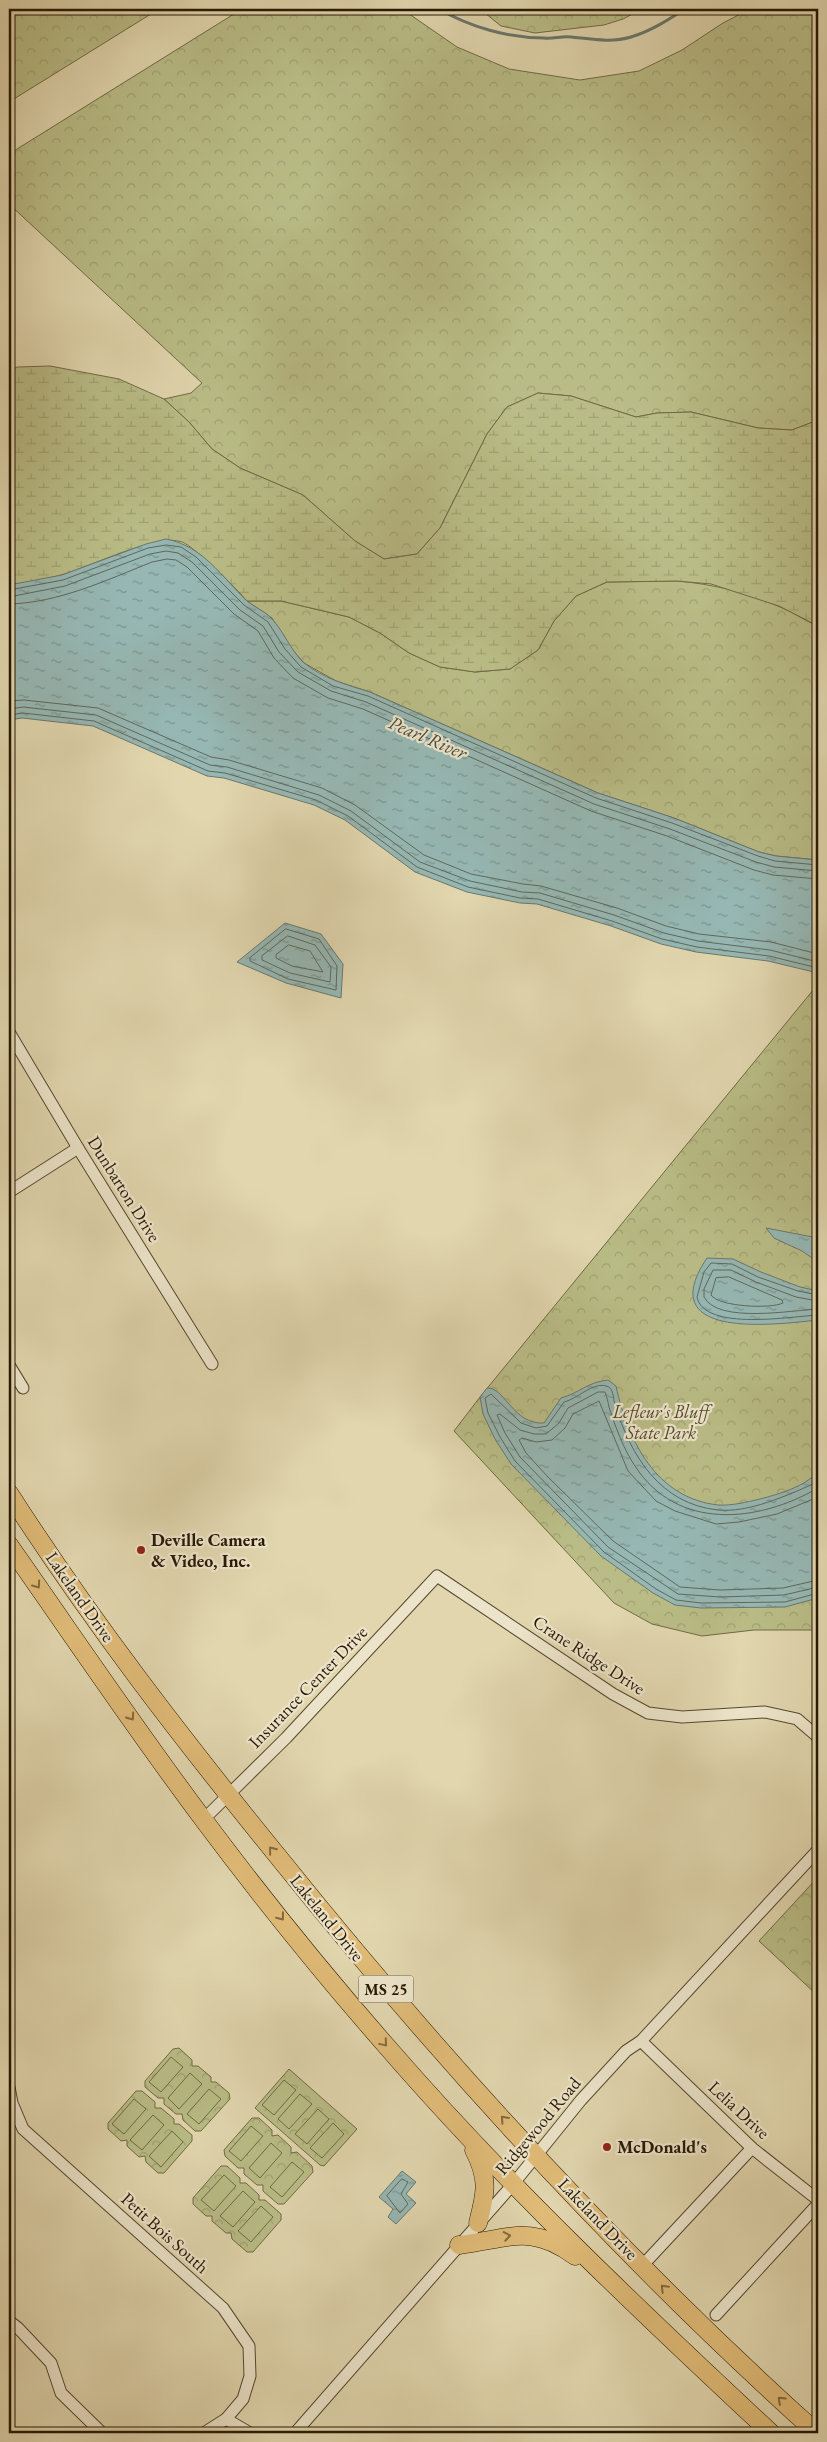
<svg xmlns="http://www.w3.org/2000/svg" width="827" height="2442" viewBox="0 0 827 2442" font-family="'EB Garamond',serif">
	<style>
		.forest { fill: url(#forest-crowns); stroke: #706a44 }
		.wetland { fill: url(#wetland-marsh); stroke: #706a44 }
		.garden { fill: #b9bc86; stroke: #706a44 }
		.water { fill: url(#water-ripples); stroke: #6a776d }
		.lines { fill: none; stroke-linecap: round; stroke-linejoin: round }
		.shore { stroke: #5f685b; stroke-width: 1 }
		.stream { stroke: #6a776d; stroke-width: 3 }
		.minor-casing { stroke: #56482e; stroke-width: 13 }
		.highway-casing { stroke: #281803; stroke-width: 19 }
		.minor { stroke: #ece4ca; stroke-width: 11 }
		.highway { stroke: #e0bb77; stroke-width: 18 }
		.oneway { stroke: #846a3d }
		.poi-dot { fill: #8f2418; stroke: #ece4ca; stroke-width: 2 }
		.labels { text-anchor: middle; stroke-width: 4.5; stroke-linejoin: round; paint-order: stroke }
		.shield { fill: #ece4ca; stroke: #63553f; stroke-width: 1 }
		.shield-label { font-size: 16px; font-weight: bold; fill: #281803 }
		.street-label { font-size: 18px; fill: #281803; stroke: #ece4ca }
		.park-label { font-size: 18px; font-style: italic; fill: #54492a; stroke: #ece4ca }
		.poi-label { font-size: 18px; font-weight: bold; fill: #281803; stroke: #ece4ca; text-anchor: start }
		.water-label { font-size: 19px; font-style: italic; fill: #494838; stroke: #ece4ca }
	</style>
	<defs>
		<pattern id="forest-crowns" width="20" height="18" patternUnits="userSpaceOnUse" patternTransform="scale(1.25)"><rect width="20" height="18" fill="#b9bc86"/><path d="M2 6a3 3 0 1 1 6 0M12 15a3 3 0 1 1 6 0" fill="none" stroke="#9fa172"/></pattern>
		<pattern id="wetland-marsh" width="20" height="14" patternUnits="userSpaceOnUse" patternTransform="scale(1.25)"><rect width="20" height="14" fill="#b9bc86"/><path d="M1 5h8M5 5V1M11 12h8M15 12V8" fill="none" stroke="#9fa172"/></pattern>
		<pattern id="water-ripples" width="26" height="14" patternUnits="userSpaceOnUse" patternTransform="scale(1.25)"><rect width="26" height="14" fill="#96b7b3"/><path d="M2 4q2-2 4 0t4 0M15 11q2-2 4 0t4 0" fill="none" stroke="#7a948f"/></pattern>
	</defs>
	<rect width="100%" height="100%" fill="#e1d6ae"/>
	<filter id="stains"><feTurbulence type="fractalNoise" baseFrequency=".004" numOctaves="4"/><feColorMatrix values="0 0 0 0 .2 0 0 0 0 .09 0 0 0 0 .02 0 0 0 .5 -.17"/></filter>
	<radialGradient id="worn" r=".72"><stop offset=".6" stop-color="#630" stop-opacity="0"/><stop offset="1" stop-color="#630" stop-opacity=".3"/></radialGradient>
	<g class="forest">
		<path d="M9,9h150l-150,93z"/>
		<path d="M242,9h160l55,38 52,22 71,11 59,-9 43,-21 41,-27 27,-14h68v411l-26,10 -34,-2 -67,-16 -34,1 -21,4 -65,-21 -33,-3 -31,14 -20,27 -47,94 -23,26 -33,5 -29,-18 -52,-46 -63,-27 -28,-19 -23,-27 -25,-23 27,-6 11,-10 -193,-179v-50z"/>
		<path d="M480,9h162l-19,10 -19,6 -69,8 -34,-7z"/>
		<path d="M677,581c35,3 70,11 103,26 13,5 25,14 38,19v234l-42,-4 -17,-4 -85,-34 -76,-25 -228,-101 -34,-11 -32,-18 -15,-17 -17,-28 -25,-17h34l68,16 31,16 29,20 31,14 35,5 35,-3 28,-19 16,-29 22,-25 31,-14z"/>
		<path d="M818,984v646h-64l-52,6 -50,-12 -38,-21 -160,-172 26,-34z"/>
		<path d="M818,1877v119l-59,-55z"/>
		<path d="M179,2048l13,12v6h6l13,11v5h5l13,11 1,6 -29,32h-6l-12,-11 -1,-6h-6l-12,-10v-6h-6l-13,-11v-6l28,-32z"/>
		<path d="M289,2069l68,60 -33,37 -4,-1 -65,-57z"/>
		<path d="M136,2091h6l13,11v6h6l13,11v5h5l13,11v6l-28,32h-6l-12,-11 -1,-6 -6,1 -12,-11v-6l-6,1 -13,-12v-6z"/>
		<path d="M252,2118h7l13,12v6l6,-1 13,12v6l6,-1 15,14 1,6 -29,32h-6l-15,-13v-6h-6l-13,-11v-6h-6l-13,-12 -1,-6z"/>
		<path d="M221,2166h6l13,12v5h6l13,12v5h6l16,14v6l-28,32h-6l-15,-13 -1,-6h-5l-14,-12v-5h-6l-13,-12v-6z"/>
	</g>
	<path class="wetland" d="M50,366l69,13 45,20 25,23 23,27 28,19 63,27 52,46 29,18 33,-5 23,-26 47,-94 20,-27 31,-14 33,3 65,21 21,-4 34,-1 67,16 34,2 26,-10v206l-39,-20 -68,-22 -34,-3 -70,1 -31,14 -22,25 -16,29 -28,19 -35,3 -35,-5 -31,-14 -29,-20 -31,-16 -68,-16h-34c-10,-12 -52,-54 -65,-59 -25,-9 -92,25 -121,33 -17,5 -35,9 -52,10v-213l8,-5z"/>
	<g class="garden">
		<path d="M171,2057l12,10 -22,25 -12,-10z"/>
		<path d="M190,2073l12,11 -23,25 -11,-11z"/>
		<path d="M284,2080l12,10 -22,25 -12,-10z"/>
		<path d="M209,2089l12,10 -22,25 -12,-10z"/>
		<path d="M300,2094l12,10 -23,25 -11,-10z"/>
		<path d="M134,2099l12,10 -22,25 -12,-10z"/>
		<path d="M318,2109l11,10 -22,25 -12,-10z"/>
		<path d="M153,2115l11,10 -22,25 -12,-10z"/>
		<path d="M333,2123l11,11 -22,24 -12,-10z"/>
		<path d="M251,2126l12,10 -22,25 -12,-10z"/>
		<path d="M172,2131l11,11 -22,25 -12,-11z"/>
		<path d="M271,2143l11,10 -22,25 -11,-10z"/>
		<path d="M292,2162l12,10 -22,25 -12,-10z"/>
		<path d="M224,2175l12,11 -22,25 -13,-11z"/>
		<path d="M243,2191l12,11 -22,25 -13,-11z"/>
		<path d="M261,2206l12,11 -22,25 -13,-11z"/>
	</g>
	<g class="water">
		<path d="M166,539c37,7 55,37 81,62 7,6 18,10 25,18 12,13 18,30 31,43 19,16 44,23 67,30l228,101 76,25 85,34 17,4 42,4v113l-50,-12 -72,-9 -35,-8 -50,-18 -74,-22 -17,-1 -53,-11 -52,-20 -70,-52 -31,-15 -90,-27 -17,-2 -114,-50 -71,-8 -13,2v-135l53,-10 84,-31z"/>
		<path d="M285,923l36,11 22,30 -2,34 -55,-15 -49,-21z"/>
		<path d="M766,1228l52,10v24l-16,-11 -28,-13z"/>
		<path d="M707,1258l26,1 28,13 39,15 18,4v29c-45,5 -166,20 -111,-62z"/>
		<path d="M608,1380l8,6c12,55 40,112 102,119 13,1 29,-3 42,-6 19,-5 44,-12 58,-27v126l-33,9 -84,1 -26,-3 -22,-12 -52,-37 -90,-92 -16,-25 -12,-25 -3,-17 7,-9c18,-1 26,37 57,35l17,-25c18,-5 27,-16 47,-18z"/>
		<path d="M402,2171l14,11 -10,12 10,9 -20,21 -8,-7 5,-8 -14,-12z"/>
	</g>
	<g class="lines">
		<g class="shore">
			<path d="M9,590l54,-10 85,-32 18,-3 15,2 15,10 48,48 24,17 17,27 16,18 32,19 35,10 228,102 76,25 86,33 17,5 43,4"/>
			<path d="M9,597l56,-11 85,-32 16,-3 12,2 14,9 48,48 23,16 16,26 19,20 33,19 35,11 228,102 76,25 86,33 18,5 44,4"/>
			<path d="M9,604c49,-1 98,-24 143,-42l15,-3 9,1 11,7 47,47 24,17 16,27 19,20 35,20 35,11 228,102 76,25 87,34 19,5 45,4"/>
			<path d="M9,701l15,-1 74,8 113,49 18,3 93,28 33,17 69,50 47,19 52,10 18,2 76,22 49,18 33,8 72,8 47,12"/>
			<path d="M9,709l14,-2 73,8 114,50 17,2 92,28 32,16 69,51 50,19 52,11 18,1 74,22 50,18 34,8 72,9 48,12"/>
			<path d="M9,715l14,-2 71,8 114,50 17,2 91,27 32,16 69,51 51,20 52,11 18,1 74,22 50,18 35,8 72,9 49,12"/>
			<path d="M286,929l33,10 18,27 -1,24 -48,-11 -38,-18v-3z"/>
			<path d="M288,936l27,9 16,22 -1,15 -40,-9 -28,-13v-4z"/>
			<path d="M289,945l21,6 13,21 -31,-6 -16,-8v-3z"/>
			<path d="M729,1277l53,23 1,3c-12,6 -64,4 -72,-8l5,-17z"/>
			<path d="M818,1295l-20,-4 -40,-14 -26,-13 -21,-1 -7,9 -7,25c7,35 97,19 121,18"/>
			<path d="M818,1301l-22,-4 -40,-15 -25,-12h-18l-9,19v8c14,27 89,13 114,12"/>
			<path d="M818,1480l-5,4c-27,12 -65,29 -95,26 -58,-6 -87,-54 -103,-105 -2,-6 -1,-18 -9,-19 -13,-4 -29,13 -42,16l-17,24 -11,2 -15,-5 -30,-29 -6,4 3,15 12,24 15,24 89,91 52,37 20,11 25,3 84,-1 33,-9"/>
			<path d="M818,1488c-60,35 -141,43 -183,-22 -11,-16 -20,-40 -26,-59 -1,-5 -2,-10 -4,-15h-7l-30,16 -9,15 -13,11h-12l-14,-4 -20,-16 -3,1 8,18 15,24 88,90 70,47 42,3 64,-2 34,-8"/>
			<path d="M818,1497l-41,17 -38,8 -23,2 -41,-13 -19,-10 -28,-30 -29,-70 -26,13 -8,14 -13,12 -16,2 -14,-4 -3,2 7,13 22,24 65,64 67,46 40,3 63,-2 35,-8"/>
			<path d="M402,2179l6,3 -7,12 7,10 -8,9 -13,-17z"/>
		</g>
		<path class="stream" d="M439,9c31,18 69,29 105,29 9,1 18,-2 27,-1 20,2 40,6 60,0 20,-6 37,-17 54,-28"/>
		<g class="minor-casing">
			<g id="minor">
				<path d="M9,1032l69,116 134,216"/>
				<path d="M9,1192l69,-44"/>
				<path d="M9,1365l14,23"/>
				<path d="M203,1820l83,-82 151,-162 176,118 35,19 34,4 83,-5 32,7 21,18"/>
				<path d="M641,2041l111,107 66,52"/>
				<path d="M9,2087l3,16 11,26 200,179 26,38 1,30 -7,23 -17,20 -22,14"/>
				<path d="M642,2266l110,-118"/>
				<path d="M716,2315l102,-111"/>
				<path d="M9,2321l9,7 33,35 10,30 41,40"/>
				<path d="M226,2419l24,14"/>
				<path d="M295,2433l219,-250 67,-83 45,-49 15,-10 177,-191"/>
			</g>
		</g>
		<g class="highway-casing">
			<g id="highway">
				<path d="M9,1493c82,128 175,248 271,366 164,204 342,399 537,574"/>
				<path d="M9,1545c64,91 127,185 194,274 59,79 121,156 186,230 118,136 250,261 382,384"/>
				<path d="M474,2150c15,29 12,42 4,73"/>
				<path d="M459,2245c49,-6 72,-22 116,11"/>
			</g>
		</g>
		<use href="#minor" class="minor"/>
		<use href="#highway" class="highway"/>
	</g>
	<defs><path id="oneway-chevron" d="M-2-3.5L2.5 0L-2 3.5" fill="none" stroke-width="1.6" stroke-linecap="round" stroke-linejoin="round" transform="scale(1.25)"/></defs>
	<g class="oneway">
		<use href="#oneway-chevron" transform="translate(37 1585) rotate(55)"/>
		<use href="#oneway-chevron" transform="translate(131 1717) rotate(55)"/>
		<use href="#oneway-chevron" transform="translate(272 1850) rotate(-129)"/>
		<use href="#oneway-chevron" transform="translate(281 1917) rotate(52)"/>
		<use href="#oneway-chevron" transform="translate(384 2043) rotate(50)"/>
		<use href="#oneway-chevron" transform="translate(504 2119) rotate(-132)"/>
		<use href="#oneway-chevron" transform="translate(507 2236) rotate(-10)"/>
		<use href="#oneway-chevron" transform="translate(664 2288) rotate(-135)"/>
		<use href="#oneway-chevron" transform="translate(781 2400) rotate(-137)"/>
	</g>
	<g class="poi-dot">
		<circle cx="141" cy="1550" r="5"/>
		<circle cx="607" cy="2147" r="5"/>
	</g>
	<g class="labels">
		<rect class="shield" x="358.5" y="1975.5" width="55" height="27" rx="4"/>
		<g class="shield-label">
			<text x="386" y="1995">MS 25</text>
		</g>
		<g class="street-label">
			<text transform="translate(124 1189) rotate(58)" y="6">Dunbarton Drive</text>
			<text transform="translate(80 1597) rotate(55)" y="6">Lakeland Drive</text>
			<text transform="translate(589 1655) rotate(33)" y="6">Crane Ridge Drive</text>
			<text transform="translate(308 1687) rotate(-46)" y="6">Insurance Center Drive</text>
			<text transform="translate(327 1918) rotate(51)" y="6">Lakeland Drive</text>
			<text transform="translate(739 2110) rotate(43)" y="6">Lelia Drive</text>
			<text transform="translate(538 2126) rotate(-50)" y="6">Ridgewood Road</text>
			<text transform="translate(598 2219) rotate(46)" y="6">Lakeland Drive</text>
			<text transform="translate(165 2233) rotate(42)" y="6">Petit Bois South</text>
		</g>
		<g class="park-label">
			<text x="661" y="1418">Lefleur's Bluff<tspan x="661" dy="21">State Park</tspan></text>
		</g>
		<g class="poi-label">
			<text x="151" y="1546">Deville Camera<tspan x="151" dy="21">&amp; Video, Inc.</tspan></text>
			<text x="617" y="2153">McDonald's</text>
		</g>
		<g class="water-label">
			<text transform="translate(428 737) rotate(23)" y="7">Pearl River</text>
		</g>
	</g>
	<rect width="827" height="2442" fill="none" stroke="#e1d6ae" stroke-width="30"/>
	<rect x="10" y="10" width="807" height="2422" fill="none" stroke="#281803" stroke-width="2.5"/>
	<rect x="15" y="15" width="797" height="2412" fill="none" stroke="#281803"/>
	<rect width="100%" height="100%" filter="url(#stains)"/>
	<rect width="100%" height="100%" fill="url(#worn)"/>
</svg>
